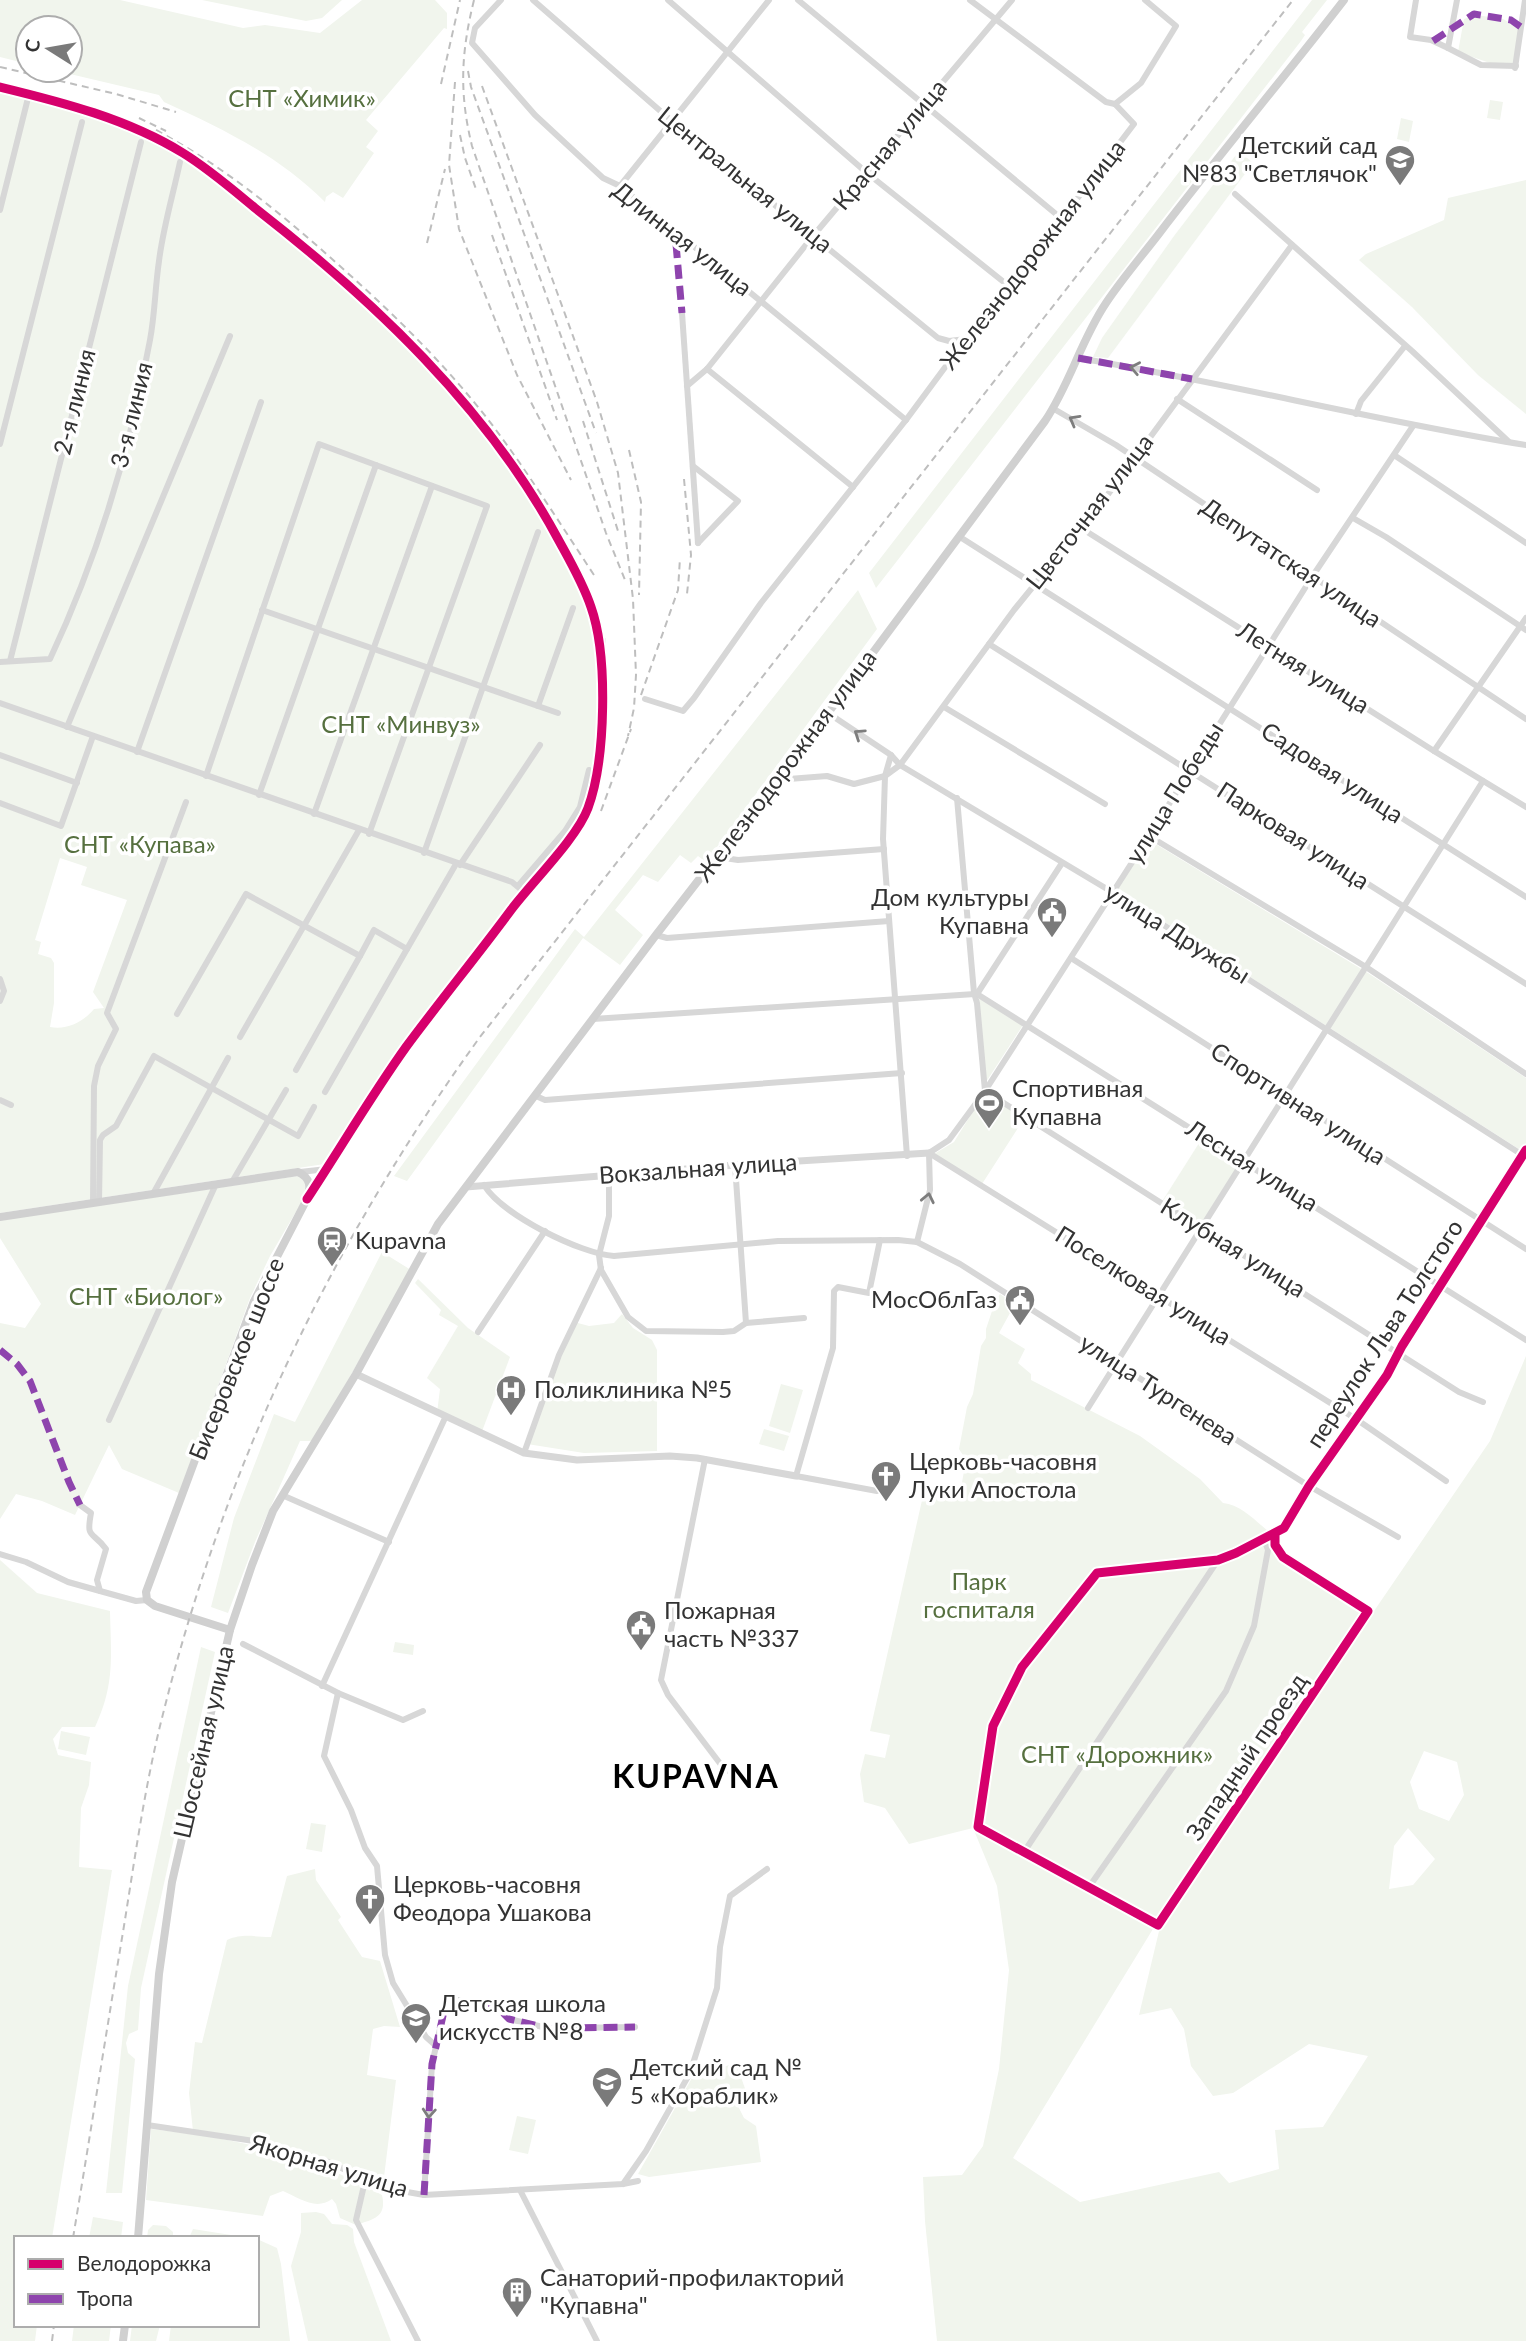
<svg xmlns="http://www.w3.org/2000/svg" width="1526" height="2341" viewBox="0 0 1526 2341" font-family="Lato,sans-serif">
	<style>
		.green { fill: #f1f5ed; fill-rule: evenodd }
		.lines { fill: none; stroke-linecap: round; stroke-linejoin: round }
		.minor { stroke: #d7d7d7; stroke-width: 6 }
		.tertiary { stroke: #d7d7d7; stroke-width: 7 }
		.secondary { stroke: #d0d0d0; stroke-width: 8 }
		.rail { stroke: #bebebe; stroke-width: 2; stroke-dasharray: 7 5; stroke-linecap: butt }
		.quiet { stroke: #8e44ad; stroke-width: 7; stroke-dasharray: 14 7; stroke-linecap: butt }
		.cycleway-casing { stroke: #fff; stroke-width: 13 }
		.cycleway { stroke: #d6006c; stroke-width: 9 }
		.oneway { stroke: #7d7d7d }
		.labels { text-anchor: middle; stroke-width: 7; stroke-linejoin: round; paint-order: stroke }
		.park-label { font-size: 24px; fill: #56703f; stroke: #fff }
		.street-label { font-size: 24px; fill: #333; stroke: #fff }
		.poi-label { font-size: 24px; fill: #333; stroke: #fff; text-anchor: start }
		.district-label { font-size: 32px; font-weight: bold; letter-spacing: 2px; fill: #000; stroke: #fff }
	</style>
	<rect width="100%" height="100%" fill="#fff"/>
	<g class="green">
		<path d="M0,0h120l123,28 22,-3 55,8 42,-33h73l12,13v16l-3,-1 -78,92 12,11 -12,16 8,6 -31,45 -10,-6 -7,5 -1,5c-46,-46 -102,-73 -161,-100l-5,-7 -106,-25h17v-42h-42v36l-28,-7z"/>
		<path d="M202,0h140l-20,18 -16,3z"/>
		<path d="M1312,0h15l-25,32 3,3 -4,6 -425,547 -7,-15z"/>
		<path d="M1476,15l27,4 16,9 -5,35h-24l-32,-11 6,-33z"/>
		<path d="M0,87l95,26 87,39 134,103 79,74 73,79 78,108 45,91 9,37 2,65 -4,61 -11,40 -17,26 -163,211 -76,116 -331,50zM60,858l27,9 -6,18 46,15 -34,92 11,16 -10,1c-11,13 -26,21 -44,18l4,-24v-40l-3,-5 -13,-4 3,-12 -6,-2z"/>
		<path d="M1490,100l13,2 -3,18 -13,-2z"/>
		<path d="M1401,118l12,3 -4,21 -12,-3z"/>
		<path d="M1239,151l14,12 -145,195 -15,-1 9,-19 72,-102z"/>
		<path d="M1526,180v234l-48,-39 -66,-68 -53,-47 7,-6 78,-34 4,-22z"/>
		<path d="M858,590l19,39 -171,233 -8,-6 -7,7 -11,-8 -22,27 -15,-7 -28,35 28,25 -23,30 -37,-27 -176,243 -13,-5 181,-247 9,8z"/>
		<path d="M1149,840l219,133 158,105v66l-4,7 -406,-260z"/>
		<path d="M980,999l43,26 -37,57 -8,-82z"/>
		<path d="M985,1092l40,25 -43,67 -48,-30 20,-12z"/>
		<path d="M1201,1140l38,24 -38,60 -38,-24z"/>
		<path d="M298,1176l8,7 -2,15 -34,58 -20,42 -71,195 -57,-24 -13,-24 -34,70 -33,-14 -26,-7 -16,25v-196l25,5 16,-24 -41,-66v-18z"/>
		<path d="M382,1252l29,18 -98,171h-13l-45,101 -27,71 -17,-6 23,-89 40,-104 21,8z"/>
		<path d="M418,1279l50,49 42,29 -29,77 -44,-21 3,-24 -13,-11 31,-52 -19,-11 2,-5 -26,-27z"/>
		<path d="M1000,1294l15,10 -16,29 26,16 -7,14 13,11v6l109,56 60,43 23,24c20,2 35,21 50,32l2,10 9,12 88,57 118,-173 36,-85v985h-589l-12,-120 -2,-44 39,-2 21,-29 16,-77 10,-99 -12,-84 -24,-58 -64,16 -24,-36 -21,-6 -4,-28 5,-20 20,4 5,-23 -20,-4 55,-244 34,12 7,-39 -7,-11 8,-42 6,-13 8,-48 5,-8v-9l9,-27zM1424,1751l33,11 7,33 -15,26 -30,-12 -9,-27zM1408,1828l27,31 -22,26 -24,4 5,-43zM1156,1924l4,3 -21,88 32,-7 13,21 7,37 22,30 20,-3 76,-49 59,12 -45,71 -48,3 4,39 -50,14 -10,-11 -139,30 -67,-44z"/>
		<path d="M622,1314l11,14 19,12 5,10v101l-73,2 -57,-9 47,-122 15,4 25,-3z"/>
		<path d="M781,1384l22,6 -13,43 -21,-7z"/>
		<path d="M764,1429l25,7 -5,15 -25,-7z"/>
		<path d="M0,1560l37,33 73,18c1,46 5,73 -15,116h-33l-9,12 5,16 33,7 -2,23 -8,23 -2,59 33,3 -60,368h-36v87h21l-2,16h-35z"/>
		<path d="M395,1642l19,3 -1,10 -20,-3z"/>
		<path d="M201,1647l14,5 -74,336 -3,42 -9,4 -3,9 2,10 7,6 -13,134h-16l22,-207z"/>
		<path d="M61,1731l29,6 -4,18 -28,-6z"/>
		<path d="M311,1823l15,2 -4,27 -16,-3z"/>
		<path d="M315,1869l1,11 25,37 -3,3 24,37 18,4 20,66 -16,-1 -11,3 -6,46 29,5 -12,97 1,11 -59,-27 -72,-20 -61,-10 -4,-38 6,-51 7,1 25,-103c17,-7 26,-3 44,-3l16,-61z"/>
		<path d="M736,2063l12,34 -13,3 9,18 12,8 5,36 -112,15 -11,-3 55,-98z"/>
		<path d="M517,2116l19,4 -8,34 -19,-4z"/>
		<path d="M151,2129c79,8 162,26 231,66 5,22 -8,24 -26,30l-16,-7 -4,-14 -4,-5c-16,12 -33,-1 -49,-8l-13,5 -7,20 -117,-16z"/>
		<path d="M316,2212l8,2 8,10 15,1 6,4 1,13 37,99h-83l-17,-75 10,-34v-19z"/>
		<path d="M93,2217l30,5 -2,16h-32z"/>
		<path d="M153,2225l13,1 7,6v6h-26l1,-8z"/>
		<path d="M193,2229l57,9h-61z"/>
		<path d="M257,2239l20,9 4,16 9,77h-121l2,-16h86z"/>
		<path d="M74,2325h37l-2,16h-37z"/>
		<path d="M132,2325h28l-4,16h-26z"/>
	</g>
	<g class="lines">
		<g class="minor">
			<path d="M501,0l-26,28 -3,15 63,72 68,63 17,8 286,234"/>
			<path d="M533,0l140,122 265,216 11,3 17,-2"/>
			<path d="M668,0l199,173 143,114"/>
			<path d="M798,0l264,219"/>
			<path d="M1416,0l-6,37 21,3 17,8 9,-48"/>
			<path d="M1448,48l33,17 35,1"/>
			<path d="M1515,68l10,-68"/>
			<path d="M0,87c62,15 128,32 183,66 25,16 48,36 72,54 20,16 40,30 59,46 81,67 159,153 216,240 24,34 46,73 61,112 18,51 14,150 -2,201 -10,31 -52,68 -72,96 -36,48 -73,95 -109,143 -36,48 -66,101 -99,151"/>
			<path d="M1115,104l26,-21 35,-57 -31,-26"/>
			<path d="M620,186l149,-186"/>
			<path d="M1235,194l177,157 96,90"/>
			<path d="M0,210l29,-116"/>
			<path d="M682,313l16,230"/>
			<path d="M1078,358c150,25 298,63 448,87"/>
			<path d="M707,369l146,118"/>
			<path d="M687,386l20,-17 106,-133 199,-236"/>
			<path d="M1177,399l140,91"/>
			<path d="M1054,409l62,36 410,274"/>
			<path d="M1356,414l5,-13 44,-55"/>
			<path d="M0,444l82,-322"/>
			<path d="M1394,455l132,88"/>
			<path d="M693,466l45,35 -40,42"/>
			<path d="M1353,518l33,19 140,93"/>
			<path d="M1081,528l353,223 92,56"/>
			<path d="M960,537l566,360"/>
			<path d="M262,610l296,103"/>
			<path d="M989,644l537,340"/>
			<path d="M10,661l131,-519"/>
			<path d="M0,662l50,-3c47,-100 80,-210 100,-319 5,-26 5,-52 9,-79 4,-33 14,-66 21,-99"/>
			<path d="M645,699l38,12 11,-13 67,-95 145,-183 60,-81 44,-52 124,-163 -19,-20 -9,-2 -136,-102"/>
			<path d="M0,703l512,179 12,10"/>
			<path d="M538,706l35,-98"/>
			<path d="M944,707l161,97"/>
			<path d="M828,713l63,42 9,10 212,127 412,264"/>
			<path d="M67,727l163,-391"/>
			<path d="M1434,751l92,-133"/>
			<path d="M137,752l124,-350"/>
			<path d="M0,755l77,28"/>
			<path d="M891,755l-6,21 -2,63 24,317"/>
			<path d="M206,776l113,-332 168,62 -118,328"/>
			<path d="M776,780l51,-4 27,8 31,-8 15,-11 114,-155 95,-117 183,-248"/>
			<path d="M259,795l117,-330"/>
			<path d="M957,798l17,195 3,10 8,88 474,301 24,10"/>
			<path d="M0,803l61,23 32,-90"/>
			<path d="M314,814l118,-328"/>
			<path d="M1149,836l217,131 160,107"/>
			<path d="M424,853l114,-321"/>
			<path d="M718,857l20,3 146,-11"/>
			<path d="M460,865l80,-120"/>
			<path d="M518,886l47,-55 15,-24 9,-37"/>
			<path d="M656,935l11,3 222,-17"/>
			<path d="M1071,958l455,291"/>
			<path d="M0,979l4,12 -4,10"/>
			<path d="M977,994l549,346"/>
			<path d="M977,994l85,-131"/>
			<path d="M177,1014l69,-120 114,62 14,-26 33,19 49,-85"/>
			<path d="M593,1019l382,-25"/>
			<path d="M240,1037l119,-207"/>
			<path d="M296,1070l64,-114"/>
			<path d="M325,1092l82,-143"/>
			<path d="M536,1096l9,4 357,-27"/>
			<path d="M0,1100l11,5"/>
			<path d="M929,1153l20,-13 36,-49 164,-255 163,-259 101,-151"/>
			<path d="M929,1153l427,266 90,62"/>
			<path d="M735,1165l11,158"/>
			<path d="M300,1172l27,-3"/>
			<path d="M609,1175v41l-10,39 2,15 27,47 18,14 77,1 11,-1 12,-8 58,-5"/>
			<path d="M232,1182l54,-92"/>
			<path d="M484,1185c18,30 97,69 130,71l164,-15 120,-1 19,2 43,22 349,222 89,51"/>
			<path d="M153,1194l75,-136"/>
			<path d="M99,1202l1,-62 3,-5 13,-9 38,-70 144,80 16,-29"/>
			<path d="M93,1203l1,-117 4,-20 18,-37 -9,-16 79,-211"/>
			<path d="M917,1242l13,-52 -1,-37"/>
			<path d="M478,1332l67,-101"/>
			<path d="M1088,1408l395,-627"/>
			<path d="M109,1420l107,-236"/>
			<path d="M524,1453l35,-98 42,-87"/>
			<path d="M705,1459l-44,221 7,15 57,75 10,2"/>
			<path d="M877,1491l-81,-15 37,-128 1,-57 4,-4 31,6 11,-53"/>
			<path d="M282,1495l107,47"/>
			<path d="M80,1505l11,8c-5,27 1,17 15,36l-9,31 3,11 36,10 11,-1"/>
			<path d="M1275,1534v11l8,12 85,54 -210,314 -180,-98 15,-101 29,-59 75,-94 121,-13 18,-7 48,-25 25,-42 78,-111 15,-29 124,-196"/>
			<path d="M0,1554l26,8 42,20 32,9"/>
			<path d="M243,1644l95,49 65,27 20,-9"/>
			<path d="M322,1686l123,-268"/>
			<path d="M338,1693l-14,63 27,54 14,38 12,18 8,89 8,28 33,54 9,8"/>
			<path d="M1024,1852l194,-292"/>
			<path d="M1089,1887l137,-196 28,-65 14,-76 -4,-11"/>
			<path d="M147,2125l107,16 72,20 59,27 39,7 199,-11 15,-3"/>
			<path d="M365,2181l-9,39 62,121"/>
			<path d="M623,2184l23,-33 44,-78 27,-85 3,-41 10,-51 37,-27"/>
			<path d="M520,2190l77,151"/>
			<path d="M424,2195l8,-131 13,-57 13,-7 42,10 9,9 51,12 6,-3 69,-1"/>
		</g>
		<g class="tertiary">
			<path d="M466,1187l269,-22 194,-12"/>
			<path d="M356,1374l168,79 53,7 93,-4 27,2 99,18"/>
		</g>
		<g class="secondary">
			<path d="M0,1217l298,-45c13,6 13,15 9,27l-53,102 -108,291 1,8 8,6 75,24"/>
			<path d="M138,2238l21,-264 13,-92 58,-252 22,-65 21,-54 83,-137 82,-150 218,-289 172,-222 217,-292c25,-37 36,-81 61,-118 16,-24 35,-46 52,-68 61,-80 125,-156 186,-235"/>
			<path d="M123,2341l2,-16"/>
		</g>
		<g class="rail">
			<path d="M474,0c-13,53 -15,93 -2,146l134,387 19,47"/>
			<path d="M0,67l116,27 60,18"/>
			<path d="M468,71l3,16 125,346"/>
			<path d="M455,82l-6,83 10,64 58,146 54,105"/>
			<path d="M441,84l19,-84"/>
			<path d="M482,86l115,316 21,71 15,126 3,76 -2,33 -6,28"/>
			<path d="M139,118l27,13"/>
			<path d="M156,130c74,40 133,90 195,146 51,46 100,95 142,150 36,48 68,99 101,149"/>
			<path d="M460,135l5,23 12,34"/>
			<path d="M492,235l65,185"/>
			<path d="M427,243l18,-74"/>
			<path d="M583,421l35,110"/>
			<path d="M629,450l12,52 -2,93"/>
			<path d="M684,479l7,76 -4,39"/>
			<path d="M641,695l37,-105 2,-32"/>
			<path d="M604,753l3,-81 -3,-36"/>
			<path d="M601,811l30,-82"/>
			<path d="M73,2238c17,-102 33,-204 50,-306 12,-74 22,-149 41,-222 62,-246 167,-467 316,-673l813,-1037"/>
			<path d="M52,2341l2,-16"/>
		</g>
		<g class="quiet">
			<path d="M1433,41l41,-27 37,6 10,7"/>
			<path d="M676,244l6,69"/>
			<path d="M1078,358l114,21"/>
			<path d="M0,1350l17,14 13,17 39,101 11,23"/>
			<path d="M424,2195l8,-131 13,-57 13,-7 42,10 9,9 51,12 6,-3 69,-1"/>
		</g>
		<g class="cycleway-casing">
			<g id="cycleway">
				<path d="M0,87c62,15 128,32 183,66 26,16 49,36 72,55 117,91 232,199 303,331 12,22 25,44 33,68 17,48 15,152 -3,201 -11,30 -56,74 -77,102 -34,46 -71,91 -105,137 -35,49 -66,102 -99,152"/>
				<path d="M1275,1534v11l8,12 85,54 -210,314 -180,-98 15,-101 29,-59 75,-94 121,-13 18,-7 48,-25 25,-42 78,-111 15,-29 124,-196"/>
			</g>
		</g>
		<use href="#cycleway" class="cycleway"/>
	</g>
	<defs><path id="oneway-chevron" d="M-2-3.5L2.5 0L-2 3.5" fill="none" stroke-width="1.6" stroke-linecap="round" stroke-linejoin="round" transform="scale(1.75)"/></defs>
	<g class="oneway">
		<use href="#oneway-chevron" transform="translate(1135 368) rotate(-169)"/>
		<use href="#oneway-chevron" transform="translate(1074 420) rotate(-151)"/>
		<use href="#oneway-chevron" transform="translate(859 734) rotate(-146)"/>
		<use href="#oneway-chevron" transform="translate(928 1198) rotate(-78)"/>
		<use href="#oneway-chevron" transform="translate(429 2113) rotate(94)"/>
	</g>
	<defs>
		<g id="school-pin" transform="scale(1.575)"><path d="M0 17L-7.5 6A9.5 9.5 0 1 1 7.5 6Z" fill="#7a7a7a" stroke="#fff"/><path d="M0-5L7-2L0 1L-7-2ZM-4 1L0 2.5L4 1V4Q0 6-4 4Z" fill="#fff"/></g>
		<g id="civic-pin" transform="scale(1.575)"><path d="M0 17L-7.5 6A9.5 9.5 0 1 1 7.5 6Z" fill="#7a7a7a" stroke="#fff"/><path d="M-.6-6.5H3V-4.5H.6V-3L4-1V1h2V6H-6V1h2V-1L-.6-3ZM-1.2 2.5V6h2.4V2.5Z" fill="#fff"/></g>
		<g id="stadium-pin" transform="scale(1.575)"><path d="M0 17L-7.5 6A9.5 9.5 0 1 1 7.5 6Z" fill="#7a7a7a" stroke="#fff"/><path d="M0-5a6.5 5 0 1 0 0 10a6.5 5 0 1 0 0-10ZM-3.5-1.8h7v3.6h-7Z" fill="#fff"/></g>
		<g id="station-pin" transform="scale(1.575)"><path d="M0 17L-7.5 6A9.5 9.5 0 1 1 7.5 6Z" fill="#7a7a7a" stroke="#fff"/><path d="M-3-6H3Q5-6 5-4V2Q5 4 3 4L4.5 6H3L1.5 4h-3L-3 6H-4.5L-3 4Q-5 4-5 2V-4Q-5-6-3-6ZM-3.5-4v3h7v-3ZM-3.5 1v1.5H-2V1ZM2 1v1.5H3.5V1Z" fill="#fff"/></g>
		<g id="hospital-pin" transform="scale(1.575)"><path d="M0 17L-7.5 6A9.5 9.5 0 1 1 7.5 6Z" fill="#7a7a7a" stroke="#fff"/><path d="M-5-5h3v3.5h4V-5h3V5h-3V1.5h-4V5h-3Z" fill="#fff"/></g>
		<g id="church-pin" transform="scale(1.575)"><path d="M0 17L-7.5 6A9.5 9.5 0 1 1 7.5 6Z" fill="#7a7a7a" stroke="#fff"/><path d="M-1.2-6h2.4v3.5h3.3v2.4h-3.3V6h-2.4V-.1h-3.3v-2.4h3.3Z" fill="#fff"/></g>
		<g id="building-pin" transform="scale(1.575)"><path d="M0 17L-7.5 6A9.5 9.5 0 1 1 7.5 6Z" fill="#7a7a7a" stroke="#fff"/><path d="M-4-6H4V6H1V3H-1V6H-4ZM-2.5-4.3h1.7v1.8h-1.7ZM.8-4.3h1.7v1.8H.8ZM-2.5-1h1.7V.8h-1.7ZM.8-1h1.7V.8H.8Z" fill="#fff"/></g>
	</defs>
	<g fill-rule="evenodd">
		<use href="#school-pin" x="1400" y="160"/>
		<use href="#civic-pin" x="1052" y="912"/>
		<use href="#stadium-pin" x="989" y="1103"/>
		<use href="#station-pin" x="332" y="1241"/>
		<use href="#civic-pin" x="1020" y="1300"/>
		<use href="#hospital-pin" x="511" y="1390"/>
		<use href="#church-pin" x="886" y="1476"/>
		<use href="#civic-pin" x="641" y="1625"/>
		<use href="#church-pin" x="370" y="1899"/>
		<use href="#school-pin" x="416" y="2018"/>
		<use href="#school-pin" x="607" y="2082"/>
		<use href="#building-pin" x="517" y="2292"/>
	</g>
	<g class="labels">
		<g class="park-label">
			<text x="302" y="107">СНТ «Химик»</text>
			<text x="401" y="733">СНТ «Минвуз»</text>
			<text x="140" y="853">СНТ «Купава»</text>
			<text x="146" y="1305">СНТ «Биолог»</text>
			<text x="979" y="1590">Парк<tspan x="979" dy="28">госпиталя</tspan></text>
			<text x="1117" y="1763">СНТ «Дорожник»</text>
		</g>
		<g class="street-label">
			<text transform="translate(890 145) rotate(-50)" y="8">Красная улица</text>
			<text transform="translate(745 180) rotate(39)" y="8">Центральная улица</text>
			<text transform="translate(682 239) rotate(38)" y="8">Длинная улица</text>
			<text transform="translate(1033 255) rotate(-52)" y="8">Железнодорожная улица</text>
			<text transform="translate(75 402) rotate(-76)" y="8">2-я линия</text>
			<text transform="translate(132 415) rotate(-76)" y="8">3-я линия</text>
			<text transform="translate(1090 512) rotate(-52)" y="8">Цветочная улица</text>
			<text transform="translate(1291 563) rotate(34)" y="8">Депутатская улица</text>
			<text transform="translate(1303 668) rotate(32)" y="8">Летняя улица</text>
			<text transform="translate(786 766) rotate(-53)" y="8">Железнодорожная улица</text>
			<text transform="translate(1332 773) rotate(33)" y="8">Садовая улица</text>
			<text transform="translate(1175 793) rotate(-58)" y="8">улица Победы</text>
			<text transform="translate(1293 836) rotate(33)" y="8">Парковая улица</text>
			<text transform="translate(1177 934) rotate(32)" y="8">улица Дружбы</text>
			<text transform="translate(1298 1104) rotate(33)" y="8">Спортивная улица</text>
			<text transform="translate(1252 1166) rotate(32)" y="8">Лесная улица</text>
			<text transform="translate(698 1169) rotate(-4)" y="8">Вокзальная улица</text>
			<text transform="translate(1233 1248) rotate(32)" y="8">Клубная улица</text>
			<text transform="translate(1143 1286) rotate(32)" y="8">Поселковая улица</text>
			<text transform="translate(1385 1334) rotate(-57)" y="8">переулок Льва Толстого</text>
			<text transform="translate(237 1359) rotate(-68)" y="8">Бисеровское шоссе</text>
			<text transform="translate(1158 1390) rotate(33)" y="8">улица Тургенева</text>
			<text transform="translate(204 1742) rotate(-77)" y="8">Шоссейная улица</text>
			<text transform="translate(1247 1757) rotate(-56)" y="8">Западный проезд</text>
			<text transform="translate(329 2166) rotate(17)" y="8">Якорная улица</text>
		</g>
		<g class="poi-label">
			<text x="1377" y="154" text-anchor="end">Детский сад<tspan x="1377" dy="28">№83 "Светлячок"</tspan></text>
			<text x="1029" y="906" text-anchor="end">Дом культуры<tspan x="1029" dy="28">Купавна</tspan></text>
			<text x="1012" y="1097">Спортивная<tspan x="1012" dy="28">Купавна</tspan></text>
			<text x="355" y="1249">Kupavna</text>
			<text x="997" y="1308" text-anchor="end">МосОблГаз</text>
			<text x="534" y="1398">Поликлиника №5</text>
			<text x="909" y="1470">Церковь-часовня<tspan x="909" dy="28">Луки Апостола</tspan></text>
			<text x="664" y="1619">Пожарная<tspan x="664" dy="28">часть №337</tspan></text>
			<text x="393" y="1893">Церковь-часовня<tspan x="393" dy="28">Феодора Ушакова</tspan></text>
			<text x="439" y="2012">Детская школа<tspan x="439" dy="28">искусств №8</tspan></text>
			<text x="630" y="2076">Детский сад №<tspan x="630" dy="28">5 «Кораблик»</tspan></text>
			<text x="540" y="2286">Санаторий-профилакторий<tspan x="540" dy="28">"Купавна"</tspan></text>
		</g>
		<g class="district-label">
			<text x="696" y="1788">KUPAVNA</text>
		</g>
	</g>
	<rect x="14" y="2236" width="245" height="91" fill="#ffffff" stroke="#adadad" stroke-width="2"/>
	<rect x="28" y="2259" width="35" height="10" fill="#d6006c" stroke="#adadad" stroke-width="2"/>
	<text x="77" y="2271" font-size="21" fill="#333333">Велодорожка</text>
	<rect x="28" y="2294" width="35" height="10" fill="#8e44ad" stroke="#adadad" stroke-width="2"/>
	<text x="77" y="2306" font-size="21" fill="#333333">Тропа</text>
	<g transform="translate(49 49) rotate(281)"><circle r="33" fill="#ffffff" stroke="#adadad" stroke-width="2"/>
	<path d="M0-5L12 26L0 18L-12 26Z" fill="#7a7a7a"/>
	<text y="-10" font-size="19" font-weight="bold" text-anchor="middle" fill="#333333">С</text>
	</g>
</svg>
